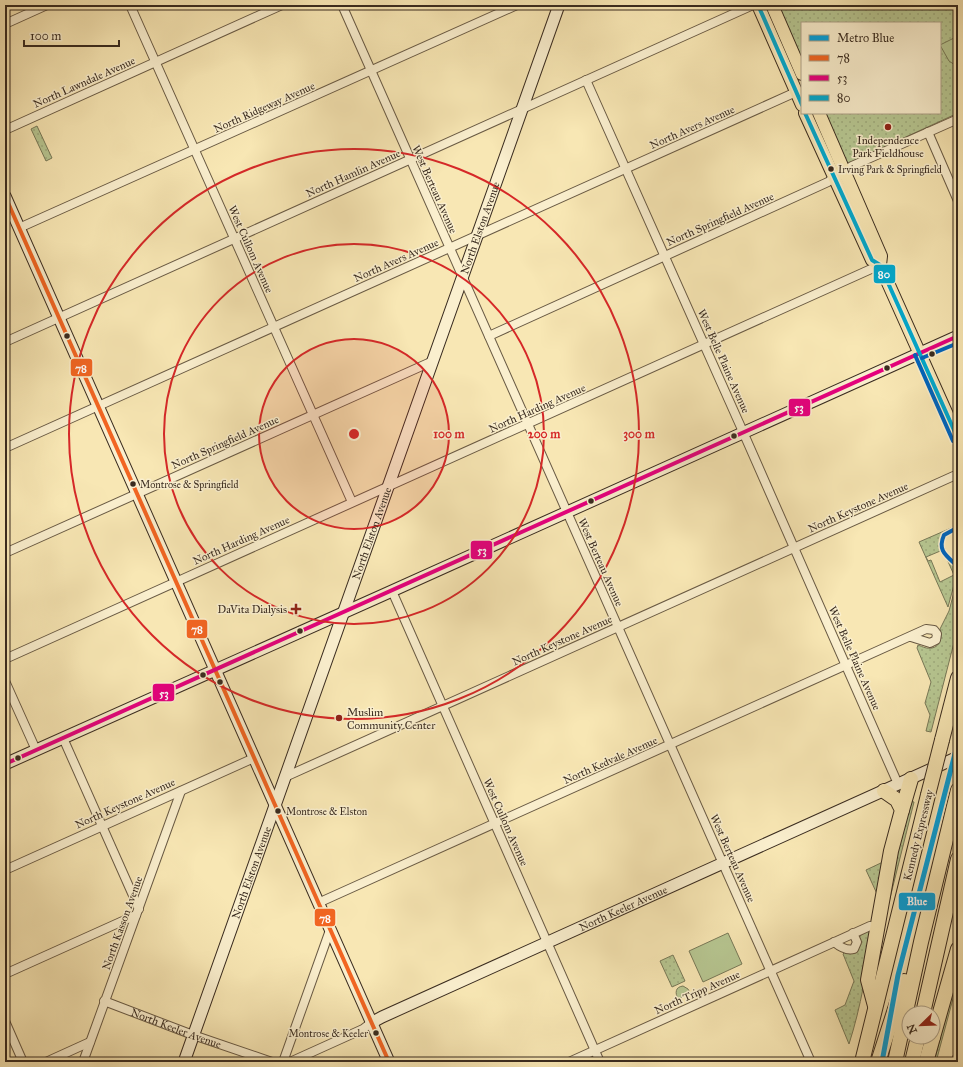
<svg xmlns="http://www.w3.org/2000/svg" width="963" height="1067" viewBox="0 0 963 1067" font-family="'IM FELL Great Primer',serif">
	<style>
		.grass { fill: url(#grass-dots); stroke: #787958 }
		.pitch { fill: #b7c792; stroke: #787958 }
		.lines { fill: none; stroke-linecap: round; stroke-linejoin: round }
		.street-casing { stroke: #695a44; stroke-width: 10 }
		.secondary-casing { stroke: #392b1f; stroke-width: 13 }
		.primary-casing { stroke: #392b1f; stroke-width: 14 }
		.highway-casing { stroke: #392b1f; stroke-width: 16 }
		.street { stroke: #faefce; stroke-width: 8 }
		.secondary { stroke: #faefce; stroke-width: 11 }
		.primary { stroke: #f8e7b4; stroke-width: 12 }
		.highway { stroke: #f8e7b4; stroke-width: 14 }
		.rail { stroke: #392b1f; stroke-width: 2; stroke-dasharray: 7 7; stroke-linecap: butt }
		.highway-bridge-casing { stroke: #392b1f; stroke-width: 16; stroke-linecap: butt }
		.highway-bridge { stroke: #f8e7b4; stroke-width: 14 }
		.bus-1-casing { stroke: #faefce; stroke-width: 7 }
		.bus-2-casing { stroke: #faefce; stroke-width: 7 }
		.bus-3-casing { stroke: #faefce; stroke-width: 7 }
		.bus-4-casing { stroke: #faefce; stroke-width: 7 }
		.bus-1 { stroke: #f26522; stroke-width: 4 }
		.bus-2 { stroke: #e5007d; stroke-width: 4 }
		.bus-3 { stroke: #00a9ce; stroke-width: 4 }
		.bus-4 { stroke: #0065bd; stroke-width: 4 }
		.metro-1-casing { stroke: #faefce; stroke-width: 8 }
		.metro-1 { stroke: #00a1de; stroke-width: 5 }
		.ring { fill: none; stroke: #d62828; stroke-width: 2 }
		.poi-dot { fill: #8f2418; stroke: #faefce; stroke-width: 1.5 }
		.bus-dot { fill: #392b1f; stroke: #faefce; stroke-width: 1.5 }
		.labels { text-anchor: middle; stroke-width: 3; stroke-linejoin: round; paint-order: stroke }
		.bus-label { font-size: 10px; fill: #392b1f; stroke: #faefce; text-anchor: start }
		.street-label { font-size: 11px; fill: #392b1f; stroke: #faefce }
		.poi-label { font-size: 11px; fill: #392b1f; stroke: #faefce }
		.centre { fill: #d62828; stroke: #faefce; stroke-width: 2 }
		.ring-label { font-size: 12px; text-anchor: middle; font-weight: bold; fill: #d62828; stroke: #faefce; stroke-width: 3; stroke-linejoin: round; paint-order: stroke }
		.line-badge { stroke: #faefce; stroke-width: 1.5 }
		.badge-label { font-size: 11px; text-anchor: middle; font-weight: bold; fill: #fff }
	</style>
	<defs>
		<pattern id="grass-dots" width="8" height="8" patternUnits="userSpaceOnUse"><rect width="8" height="8" fill="#b7c792"/><path d="M2 2h.1M6 6h.1" fill="none" stroke="#9eab7d" stroke-width="1.8" stroke-linecap="round"/></pattern>
	</defs>
	<rect width="100%" height="100%" fill="#f8e7b4"/>
	<filter id="stains"><feTurbulence type="fractalNoise" baseFrequency=".005" numOctaves="4"/><feColorMatrix values="0 0 0 0 .2 0 0 0 0 .09 0 0 0 0 .02 0 0 0 .5 -.17"/></filter>
	<radialGradient id="worn" r=".72"><stop offset=".6" stop-color="#630" stop-opacity="0"/><stop offset="1" stop-color="#630" stop-opacity=".3"/></radialGradient>
	<g class="grass">
		<path d="M776,5h182v108l-111,51 -23,-51h116v-90h-138v40z"/>
		<path d="M37,126l15,32 -6,3 -15,-32z"/>
		<path d="M958,525v2c-10,4 -17,10 -13,22l-19,8 2,4 3,-1 9,22 14,-7 -8,-18 3,-1 9,7v7l-10,37 -29,-65z"/>
		<path d="M958,577v50l-27,105 -5,-1 4,-16 -5,-12 6,-21 -14,-34 1,-3c5,2 9,4 14,3 8,-1 11,-12 8,-19l9,-18z"/>
		<path d="M909,801l5,1 -29,116 2,-32z"/>
		<path d="M883,862l-5,34 -12,-26z"/>
		<path d="M873,929c-6,39 -12,78 -24,115l-14,-34 10,-5 9,-24 -11,-27 2,-2 11,-1 5,-7 -2,-6 2,-3z"/>
		<path d="M673,955l12,26 -13,6 -12,-26z"/>
		<path d="M958,970v10l-22,82h-2z"/>
	</g>
	<g class="pitch">
		<path d="M958,36v31l-9,-6 -9,-16z"/>
		<path d="M728,933l14,31 -39,18 -14,-31z"/>
		<path d="M683,986l5,3 2,4 -12,6c-3,-6 -3,-12 5,-13z"/>
	</g>
	<g class="lines">
		<g class="street-casing">
			<g id="street">
				<path d="M130,5l222,497"/>
				<path d="M342,5l469,1057"/>
				<path d="M5,24l42,-19"/>
				<path d="M586,80l154,345 158,359"/>
				<path d="M5,130l277,-125"/>
				<path d="M928,132l30,69"/>
				<path d="M19,228l498,-223"/>
				<path d="M489,336l339,-154 6,-5 18,-11 106,-47"/>
				<path d="M5,342l748,-337"/>
				<path d="M5,448l791,-356"/>
				<path d="M5,553l428,-192"/>
				<path d="M392,591l208,471"/>
				<path d="M5,659l875,-394"/>
				<path d="M5,681l31,69"/>
				<path d="M63,738l76,171"/>
				<path d="M285,777l673,-303"/>
				<path d="M5,870l249,-112"/>
				<path d="M318,903l608,-274 8,1 3,4 -1,6 -6,3 -19,-6"/>
				<path d="M834,942c6,5 13,9 20,7l3,-7 -4,-9"/>
				<path d="M5,974l131,-59"/>
				<path id="s1" d="M104,1001l89,34 79,27"/>
				<path d="M5,1021l18,41"/>
				<path d="M46,1062l44,-20"/>
				<path d="M83,1062l98,-271"/>
				<path d="M283,1062l47,-132"/>
				<path d="M290,1062l73,-33 8,-6"/>
				<path d="M569,1062l301,-136"/>
			</g>
		</g>
		<g class="secondary-casing">
			<g id="secondary">
				<path d="M5,196l384,866"/>
				<path d="M5,764l378,-169 575,-259"/>
				<path id="s2" d="M371,1023l11,-6 576,-260"/>
				<path id="s3" d="M184,1062l375,-1057"/>
			</g>
		</g>
		<g class="primary-casing">
			<g id="primary">
				<path d="M758,5l44,100"/>
				<path d="M772,5l30,69"/>
				<path d="M805,113l67,147 8,5"/>
				<path d="M819,113l62,143 -1,9 78,174"/>
			</g>
		</g>
		<g class="highway-casing">
			<g id="highway">
				<path d="M942,740l16,-62"/>
				<path d="M902,810l9,-31"/>
				<path d="M875,1006l-7,-26 23,-129 11,-41 -5,-10 -13,-9"/>
				<path d="M923,1013l35,-154"/>
				<path d="M933,1037l25,-88"/>
				<path d="M862,1062l66,-267"/>
				<path d="M878,1062l26,-81"/>
				<path d="M895,1062l26,-120 37,-152"/>
				<path d="M912,1062l6,-25"/>
				<path d="M926,1062l7,-25"/>
			</g>
		</g>
		<use href="#street" class="street"/>
		<use href="#secondary" class="secondary"/>
		<use href="#primary" class="primary"/>
		<use href="#highway" class="highway"/>
		<path class="rail" d="M952,1062l6,-23"/>
		<g class="highway-bridge-casing">
			<path id="highway-bridge" d="M928,795l14,-55"/>
		</g>
		<use href="#highway-bridge" class="highway-bridge"/>
		<g class="bus-1-casing">
			<path id="bus-1" d="M5,196l384,866"/>
		</g>
		<g class="bus-2-casing">
			<path id="bus-2" d="M5,764l953,-428"/>
		</g>
		<g class="bus-3-casing">
			<g id="bus-3">
				<path d="M758,5l44,100"/>
				<path d="M805,113l67,147 8,5 78,174"/>
			</g>
		</g>
		<g class="bus-4-casing">
			<g id="bus-4">
				<path d="M915,355l38,86"/>
				<path d="M922,358l36,-15"/>
				<path d="M954,563c-10,-9 -16,-14 -10,-28l11,-6"/>
			</g>
		</g>
		<use href="#bus-1" class="bus-1"/>
		<use href="#bus-2" class="bus-2"/>
		<use href="#bus-3" class="bus-3"/>
		<use href="#bus-4" class="bus-4"/>
		<g class="metro-1-casing">
			<path id="metro-1" d="M882,1062l16,-87 60,-233"/>
		</g>
		<use href="#metro-1" class="metro-1"/>
	</g>
	<circle cx="354" cy="434" r="95" fill="#d62828" fill-opacity=".12"/>
	<g class="ring">
		<circle cx="354" cy="434" r="95"/>
		<circle cx="354" cy="434" r="190"/>
		<circle cx="354" cy="434" r="285"/>
	</g>
	<g class="poi-dot">
		<circle cx="888" cy="127" r="4"/>
		<path d="M294 603h4v4h4v4h-4v4h-4v-4h-4v-4h4z"/>
		<circle cx="339" cy="718" r="4"/>
	</g>
	<g class="bus-dot">
		<circle cx="831" cy="169" r="3.5"/>
		<circle cx="67" cy="336" r="3.5"/>
		<circle cx="932" cy="354" r="3.5"/>
		<circle cx="887" cy="368" r="3.5"/>
		<circle cx="734" cy="436" r="3.5"/>
		<circle cx="133" cy="484" r="3.5"/>
		<circle cx="591" cy="501" r="3.5"/>
		<circle cx="300" cy="631" r="3.5"/>
		<circle cx="203" cy="675" r="3.5"/>
		<circle cx="220" cy="682" r="3.5"/>
		<circle cx="18" cy="758" r="3.5"/>
		<circle cx="278" cy="811" r="3.5"/>
		<circle cx="376" cy="1033" r="3.5"/>
	</g>
	<g class="labels">
		<g class="bus-label">
			<text x="838" y="173">Irving Park &amp; Springfield</text>
			<text x="140" y="488">Montrose &amp; Springfield</text>
			<text x="286" y="815">Montrose &amp; Elston</text>
			<text x="368" y="1037" text-anchor="end">Montrose &amp; Keeler</text>
		</g>
		<g class="street-label">
			<text transform="translate(84 82) rotate(-24)" y="4">North Lawndale Avenue</text>
			<text transform="translate(264 107) rotate(-24)" y="4">North Ridgeway Avenue</text>
			<text transform="translate(692 127) rotate(-24)" y="4">North Avers Avenue</text>
			<text transform="translate(353 173) rotate(-24)" y="4">North Hamlin Avenue</text>
			<text transform="translate(435 189) rotate(66)" y="4">West Berteau Avenue</text>
			<text transform="translate(720 219) rotate(-24)" y="4">North Springfield Avenue</text>
			<text dy="4" stroke="none"><textPath href="#s3" startOffset="885">North Elston Avenue</textPath></text>
			<text transform="translate(251 249) rotate(66)" y="4">West Cullom Avenue</text>
			<text transform="translate(396 260) rotate(-24)" y="4">North Avers Avenue</text>
			<text transform="translate(724 361) rotate(66)" y="4">West Belle Plaine Avenue</text>
			<text transform="translate(537 408) rotate(-24)" y="4">North Harding Avenue</text>
			<text transform="translate(225 442) rotate(-24)" y="4">North Springfield Avenue</text>
			<text transform="translate(858 507) rotate(-24)" y="4">North Keystone Avenue</text>
			<text dy="4" stroke="none"><textPath href="#s3" startOffset="561">North Elston Avenue</textPath></text>
			<text transform="translate(241 540) rotate(-24)" y="4">North Harding Avenue</text>
			<text transform="translate(601 562) rotate(66)" y="4">West Berteau Avenue</text>
			<text transform="translate(562 640) rotate(-24)" y="4">North Keystone Avenue</text>
			<text transform="translate(855 658) rotate(66)" y="4">West Belle Plaine Avenue</text>
			<text transform="translate(610 760) rotate(-24)" y="4">North Kedvale Avenue</text>
			<text transform="translate(125 803) rotate(-24)" y="4">North Keystone Avenue</text>
			<text transform="translate(506 822) rotate(66)" y="4">West Cullom Avenue</text>
			<text transform="translate(918 835) rotate(-76)" y="4">Kennedy Expressway</text>
			<text transform="translate(733 858) rotate(66)" y="4">West Berteau Avenue</text>
			<text dy="4" stroke="none"><textPath href="#s3" startOffset="201">North Elston Avenue</textPath></text>
			<text dy="4" stroke="none"><textPath href="#s2" startOffset="277">North Keeler Avenue</textPath></text>
			<text transform="translate(122 923) rotate(-70)" y="4">North Kasson Avenue</text>
			<text transform="translate(697 992) rotate(-24)" y="4">North Tripp Avenue</text>
			<text dy="4" stroke="none"><textPath href="#s1" startOffset="77">North Keeler Avenue</textPath></text>
		</g>
		<g class="poi-label">
			<text x="888" y="144">Independence<tspan x="888" dy="13">Park Fieldhouse</tspan></text>
			<text x="287" y="613" text-anchor="end">DaVita Dialysis</text>
			<text x="347" y="716" text-anchor="start">Muslim<tspan x="347" dy="13">Community Center</tspan></text>
		</g>
	</g>
	<circle cx="354" cy="434" r="6" class="centre"/>
	<g class="ring-label">
		<text x="449" y="438">100 m</text>
		<text x="544" y="438">200 m</text>
		<text x="639" y="438">300 m</text>
	</g>
	<g class="line-badge">
		<rect x="873" y="264" width="23" height="20" rx="4" fill="#00a9ce"/>
		<rect x="70" y="358" width="23" height="19" rx="4" fill="#f26522"/>
		<rect x="788" y="398" width="23" height="19" rx="4" fill="#e5007d"/>
		<rect x="470" y="540" width="23" height="20" rx="4" fill="#e5007d"/>
		<rect x="186" y="619" width="22" height="20" rx="4" fill="#f26522"/>
		<rect x="152" y="683" width="23" height="19" rx="4" fill="#e5007d"/>
		<rect x="898" y="892" width="38" height="19" rx="4" fill="#00a1de"/>
		<rect x="314" y="908" width="22" height="19" rx="4" fill="#f26522"/>
	</g>
	<g class="badge-label">
		<text x="884" y="278">80</text>
		<text x="81" y="372">78</text>
		<text x="799" y="411">53</text>
		<text x="482" y="554">53</text>
		<text x="197" y="633">78</text>
		<text x="164" y="697">53</text>
		<text x="917" y="905">Blue</text>
		<text x="325" y="922">78</text>
	</g>
	<rect width="963" height="1067" fill="none" stroke="#f8e7b4" stroke-width="20"/>
	<rect x="6" y="6" width="951" height="1055" fill="none" stroke="#392b1f" stroke-width="2"/>
	<rect x="10" y="10" width="943" height="1047" fill="none" stroke="#392b1f"/>
	<rect x="801" y="22" width="140" height="92" fill="#faefce" stroke="#ada188"/>
	<rect x="809" y="35" width="20" height="6" fill="#00a1de" stroke="#ada188"/>
	<text x="837" y="42" font-size="12" fill="#392b1f">Metro Blue</text>
	<rect x="809" y="55" width="20" height="6" fill="#f26522" stroke="#ada188"/>
	<text x="837" y="62" font-size="12" fill="#392b1f">78</text>
	<rect x="809" y="75" width="20" height="6" fill="#e5007d" stroke="#ada188"/>
	<text x="837" y="82" font-size="12" fill="#392b1f">53</text>
	<rect x="809" y="95" width="20" height="6" fill="#00a9ce" stroke="#ada188"/>
	<text x="837" y="102" font-size="12" fill="#392b1f">80</text>
	<g transform="translate(921 1025) rotate(247)"><circle r="19" fill="#faefce" stroke="#ada188"/>
	<path d="M0-3L7 15L0 10L-7 15Z" fill="#8f2418"/>
	<text y="-6" font-size="11" font-weight="bold" text-anchor="middle" fill="#392b1f">N</text>
	</g>
	<path d="M24 40v6h95v-6" fill="none" stroke="#392b1f" stroke-width="2"/>
	<text x="30" y="40" font-size="12" fill="#392b1f" stroke="#faefce" stroke-width="3" paint-order="stroke">100 m</text>
	<rect width="100%" height="100%" filter="url(#stains)"/>
	<rect width="100%" height="100%" fill="url(#worn)"/>
</svg>
